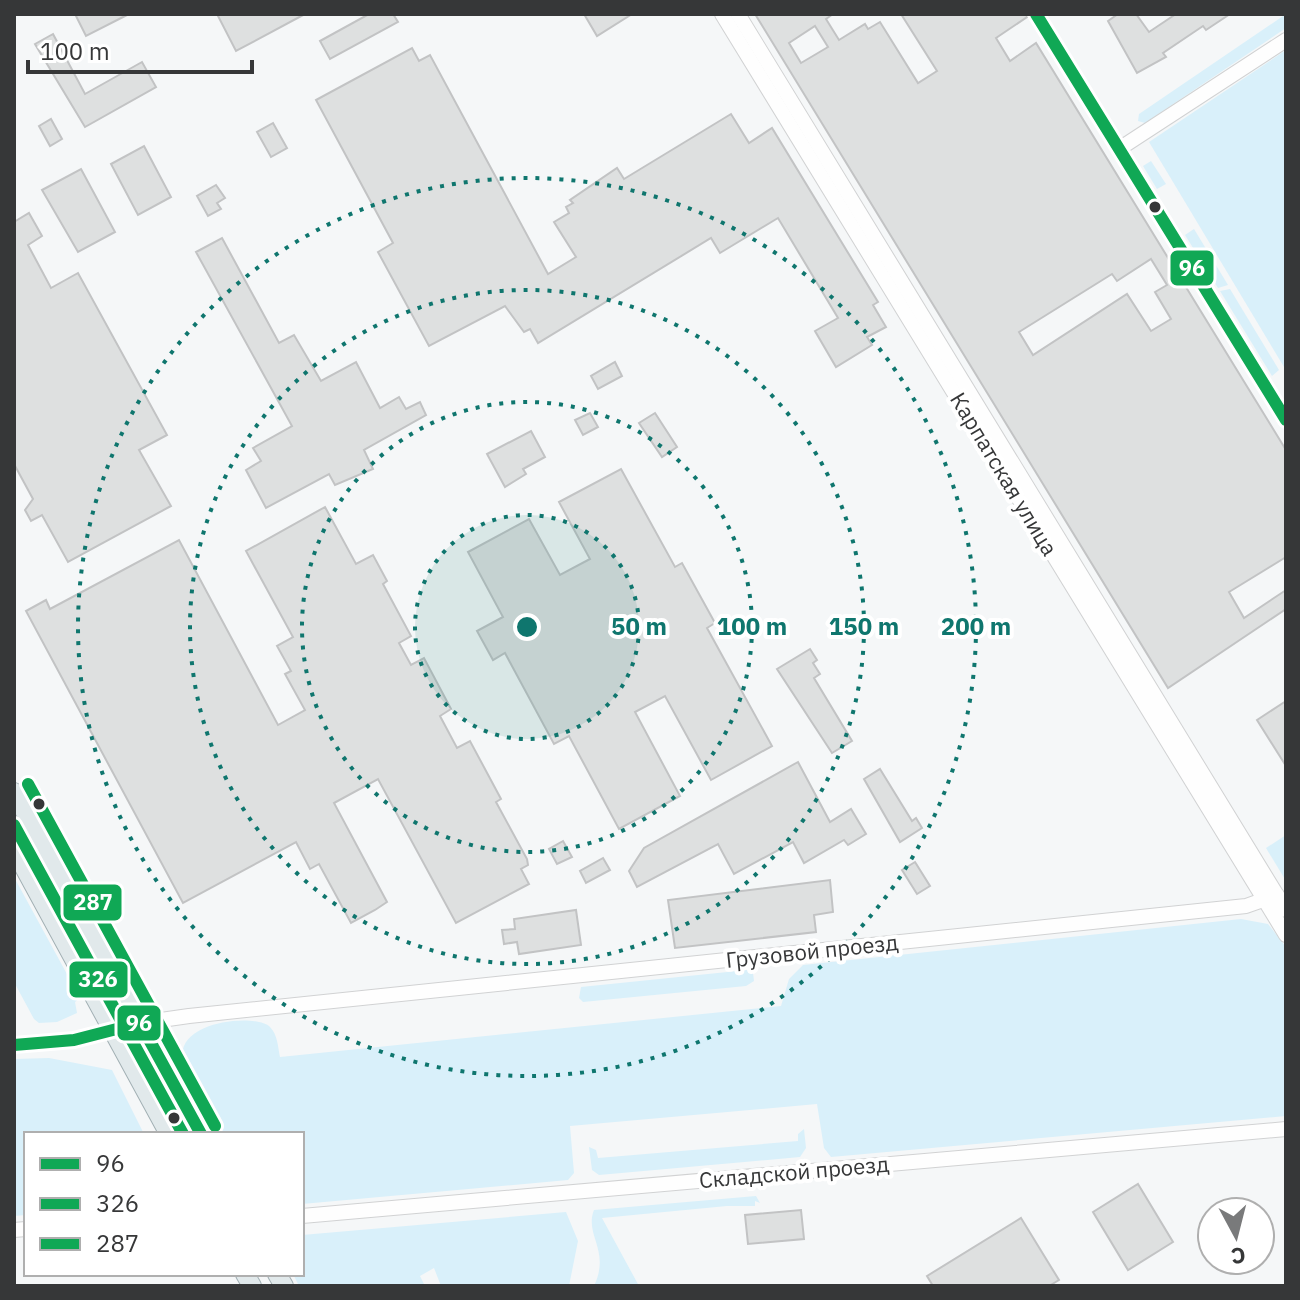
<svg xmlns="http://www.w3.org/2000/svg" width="1300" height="1300" viewBox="0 0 1300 1300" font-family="'IBM Plex Sans',sans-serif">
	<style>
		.green { fill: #d9f0fa }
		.building { fill: #dee0e0; stroke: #c2c3c4; stroke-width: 2; fill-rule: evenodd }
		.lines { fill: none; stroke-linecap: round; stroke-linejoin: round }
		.minor-casing { stroke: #d1d2d3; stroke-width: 16 }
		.major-casing { stroke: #a2b0b4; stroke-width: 20 }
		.minor { stroke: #fefefe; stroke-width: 14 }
		.major { stroke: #e1e9eb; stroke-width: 18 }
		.bus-1-casing { stroke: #fff; stroke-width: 18 }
		.bus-2-casing { stroke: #fff; stroke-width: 18 }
		.bus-3-casing { stroke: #fff; stroke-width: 18 }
		.bus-1 { stroke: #10a855; stroke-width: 12 }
		.bus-2 { stroke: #10a855; stroke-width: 12 }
		.bus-3 { stroke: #10a855; stroke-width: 12 }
		.ring { fill: none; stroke: #0f766e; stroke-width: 4; stroke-dasharray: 4 8 }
		.bus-dot { fill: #363738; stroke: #fff; stroke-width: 3 }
		.labels { text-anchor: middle; stroke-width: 8; stroke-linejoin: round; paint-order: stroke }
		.street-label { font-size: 22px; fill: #363738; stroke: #fff }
		.centre { fill: #0f766e; stroke: #fff; stroke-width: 4 }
		.ring-label { font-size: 24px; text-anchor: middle; font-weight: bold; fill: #0f766e; stroke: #fff; stroke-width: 8; stroke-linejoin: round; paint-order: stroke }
		.line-badge { stroke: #fff; stroke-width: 3 }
		.badge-label { font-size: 22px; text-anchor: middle; font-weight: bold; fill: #fff }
	</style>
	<rect width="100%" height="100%" fill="#f5f7f8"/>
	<g class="green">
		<path d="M1286,14v14l-141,95 -7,-2 1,-7z"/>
		<path d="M1286,50v316l-2,1 -135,-225z"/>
		<path d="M1151,161l15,23 -9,5 -14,-23z"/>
		<path d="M1194,229l34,56 -10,3 -33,-53z"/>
		<path d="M1230,289l49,81 -7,6 -52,-85z"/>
		<path d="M1286,835v46l-20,-33z"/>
		<path d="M14,877l66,121 -5,4 2,11 -20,9 -18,1 -5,-4 -20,-37z"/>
		<path d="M1241,919l27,5 18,23v169l-455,41 -7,-9 -7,-44 -247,22 4,47 -6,7 -266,24v-70h-86l-37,-68 5,-3c-14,-41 70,-51 86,-36 8,8 8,21 10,30l501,-51 8,-27 14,-14z"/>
		<path d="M747,970l6,3 1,8 -8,5 -163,16 -4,-4 2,-11z"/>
		<path d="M49,1058l63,12 32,64h-118v81l-12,1v-157z"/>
		<path d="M804,1129l2,19 -6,9 -201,18 -7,-5 -3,-23 7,3 2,8 200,-17v-7z"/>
		<path d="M756,1196l4,7 -5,-2v5h-28l-125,12 37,68h-45c17,-36 -10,-51 0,-76z"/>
		<path d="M566,1212l12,29 -9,45h-128l-7,-18 -14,8 5,10h-126l-6,-12h9v-39z"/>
	</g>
	<g class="building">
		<path d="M75,14h54l-43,22z"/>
		<path d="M217,14h88l-69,37z"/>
		<path d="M369,14h24l5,8 -68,37 -10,-18z"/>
		<path d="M584,14h48l-35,22z"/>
		<path d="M755,14h78l-7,5 13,21 26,-16 3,5 12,-7 38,61 19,-12 -36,-57h125l1,3 -31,21 14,23 26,-18 250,407v107l-57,35 15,26 42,-28v19l-118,79zM815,26l13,21 -27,16 -12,-20zM1151,259l16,26 -12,7 16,27 -20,12 -24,-37 -94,61 -14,-23 93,-58 5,7z"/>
		<path d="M1118,14h18l13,18 27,-18h54l-24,16 -3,-4 -40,27 3,4 -29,16 -29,-52z"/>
		<path d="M53,34l32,60 57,-32 14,25 -71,40 -50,-83z"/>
		<path d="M412,48l7,13 11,-6 118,219 28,-17 -22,-35 15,-9 -3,-6 7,-4 -3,-3 47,-32 7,11 107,-65 18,29 23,-15 106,174 -5,3 13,22 -19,10 5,8 -36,22 -21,-36 23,-13 -60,-100 -58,35 -9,-15 -173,105 -8,-14 -6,3 -19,-26 -76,40 -51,-94 15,-9 -77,-143z"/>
		<path d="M51,119l11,20 -12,7 -11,-20z"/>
		<path d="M273,123l14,25 -16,9 -14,-25z"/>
		<path d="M144,146l27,51 -33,18 -27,-51z"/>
		<path d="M81,169l34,63 -37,20 -36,-62z"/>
		<path d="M216,185l9,13 -8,5 4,6 -13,7 -11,-20z"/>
		<path d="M29,213l13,23 -14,9 23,43 27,-15 89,162 -28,15 32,56 -103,56 -26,-47 -11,6 -6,-11 8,-11 -19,-35v-242z"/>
		<path d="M222,238l57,105 15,-8 27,46 35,-19 24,46 19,-11 7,12 14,-7 6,13 -62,35 9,19 -38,16 -6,-11 -63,34 -20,-38 15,-9 -8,-13 39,-22 -96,-174z"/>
		<path d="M615,362l7,14 -24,13 -7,-13z"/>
		<path d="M590,413l8,14 -15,8 -8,-15z"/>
		<path d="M655,413l22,34 -15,10 -23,-34z"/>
		<path d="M531,431l14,26 -22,12 3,5 -21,13 -18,-33z"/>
		<path d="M621,469l54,98 7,-4 33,60 -8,5 65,118 -61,34 -46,-84 -30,16 45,84 -61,33 -50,-93 -15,8 -49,-91 -12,7 -16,-29 26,-14 -35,-65 61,-33 31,56 30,-16 -31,-57z"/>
		<path d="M325,507l31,57 17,-9 14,26 -4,3 28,52 -12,7 12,22 13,-7 27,51 -11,7 17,32 13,-7 31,58 -5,3 31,57 1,6 -7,4 8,15 -73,39 -78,-144 -44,24 53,99 -12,8 -24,13 -32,-59 -9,5 -14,-27 -113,61 -157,-292 20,-11 4,9 129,-69 99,185 27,-15 -20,-36 6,-3 -14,-25 16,-9 -47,-86z"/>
		<path d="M810,649l7,11 -4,3 7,11 -6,4 38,63 -20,12 -55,-84z"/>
		<path d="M1286,701v65l-29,-46z"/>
		<path d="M798,762l32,60 21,-13 15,25 -18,11 -4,-5 -40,23 -11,-21 -59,32 -16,-30 -81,43 -8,-16 15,-23z"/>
		<path d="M880,769l32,52 4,-3 6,10 -22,14 -36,-63z"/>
		<path d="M563,841l9,16 -15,7 -8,-15z"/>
		<path d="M603,858l7,12 -24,13 -6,-12z"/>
		<path d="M915,862l15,24 -13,8 -15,-24z"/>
		<path d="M830,880l3,32 -19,3 2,17 -141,16 -7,-48z"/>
		<path d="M576,910l5,35 -62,9 -2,-12 -13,2 -2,-14 13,-1 -1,-10z"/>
		<path d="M1138,1184l35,58 -45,28 -35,-58z"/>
		<path d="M801,1210l3,29 -56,5 -3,-29z"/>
		<path d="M1021,1218l38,62 -10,6h-116l-6,-10z"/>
	</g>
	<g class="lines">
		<g class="minor-casing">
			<g id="minor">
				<path d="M722,14l564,921"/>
				<path d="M738,14l548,896"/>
				<path d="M1036,14l250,406"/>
				<path d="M1119,149l167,-109"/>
				<path d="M14,1045l60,-5 66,-17 49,-7 1057,-110 31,-11"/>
				<path d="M302,1216l984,-87"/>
				<path d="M14,1230l12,-1"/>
			</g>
		</g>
		<g class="major-casing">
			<g id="major">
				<path d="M14,792l187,342"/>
				<path d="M14,849l155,285"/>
				<path d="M245,1274l7,12"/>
				<path d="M277,1274l7,12"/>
			</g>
		</g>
		<use href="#minor" class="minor"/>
		<use href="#major" class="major"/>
		<g class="bus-1-casing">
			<g id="bus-1">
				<path d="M1036,14l250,406"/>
				<path d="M14,1045l60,-5 66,-17 61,111"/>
			</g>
		</g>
		<g class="bus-2-casing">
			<path id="bus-2" d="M14,825l169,309"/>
		</g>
		<g class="bus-3-casing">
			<path id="bus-3" d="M28,784l187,342"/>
		</g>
		<use href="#bus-1" class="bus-1"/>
		<use href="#bus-2" class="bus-2"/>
		<use href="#bus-3" class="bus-3"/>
	</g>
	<circle cx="527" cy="627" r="112" fill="#0f766e" fill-opacity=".12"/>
	<g class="ring">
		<circle cx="527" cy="627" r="112"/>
		<circle cx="527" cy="627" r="225"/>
		<circle cx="527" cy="627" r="337"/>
		<circle cx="527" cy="627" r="449"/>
	</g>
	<g class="bus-dot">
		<circle cx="1155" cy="207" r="7"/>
		<circle cx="39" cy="804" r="7"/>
		<circle cx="174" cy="1118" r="7"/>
	</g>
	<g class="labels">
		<g class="street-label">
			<text transform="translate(1004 474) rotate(59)" y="8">Карпатская улица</text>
			<text transform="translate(812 951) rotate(-6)" y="8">Грузовой проезд</text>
			<text transform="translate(794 1172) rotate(-5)" y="8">Складской проезд</text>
		</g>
	</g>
	<circle cx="527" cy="627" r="12" class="centre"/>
	<g class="ring-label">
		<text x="639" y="635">50 m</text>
		<text x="752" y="635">100 m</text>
		<text x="864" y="635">150 m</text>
		<text x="976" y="635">200 m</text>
	</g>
	<g class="line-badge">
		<rect x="1169" y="249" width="46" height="38" rx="8" fill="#10a855"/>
		<rect x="62" y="883" width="61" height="39" rx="8" fill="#10a855"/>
		<rect x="68" y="960" width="61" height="39" rx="8" fill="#10a855"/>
		<rect x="116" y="1004" width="46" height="38" rx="8" fill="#10a855"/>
	</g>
	<g class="badge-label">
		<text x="1192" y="276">96</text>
		<text x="93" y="910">287</text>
		<text x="98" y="987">326</text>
		<text x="139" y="1031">96</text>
	</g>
	<rect width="1300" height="1300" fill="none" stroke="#363738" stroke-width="32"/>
	<rect x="24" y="1132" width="280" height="144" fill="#ffffff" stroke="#afafaf" stroke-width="2"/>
	<rect x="40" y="1158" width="40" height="12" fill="#10a855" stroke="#afafaf" stroke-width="2"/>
	<text x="96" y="1172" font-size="24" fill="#363738">96</text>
	<rect x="40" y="1198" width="40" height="12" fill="#10a855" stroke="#afafaf" stroke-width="2"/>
	<text x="96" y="1212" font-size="24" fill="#363738">326</text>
	<rect x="40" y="1238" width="40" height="12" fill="#10a855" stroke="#afafaf" stroke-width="2"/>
	<text x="96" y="1252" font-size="24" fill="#363738">287</text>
	<g transform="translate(1236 1236) rotate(173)"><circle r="38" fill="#ffffff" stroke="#afafaf" stroke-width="2"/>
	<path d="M0-6L14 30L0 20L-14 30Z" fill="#797a7b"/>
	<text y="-12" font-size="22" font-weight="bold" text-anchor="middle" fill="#363738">С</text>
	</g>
	<path d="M28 60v12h224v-12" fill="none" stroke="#363738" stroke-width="4"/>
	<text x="40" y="60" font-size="24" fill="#363738" stroke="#ffffff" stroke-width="6" paint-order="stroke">100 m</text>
</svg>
